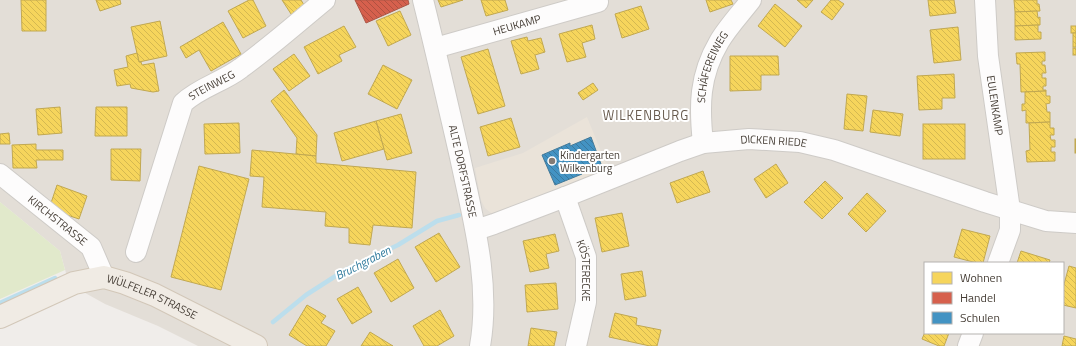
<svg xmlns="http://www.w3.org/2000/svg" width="1076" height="346" viewBox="0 0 1076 346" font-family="'Titillium Web',sans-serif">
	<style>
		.residential { fill: #e3ded7; fill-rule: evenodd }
		.education { fill: #eae3d9 }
		.green { fill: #e1e9cb }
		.homes { fill: url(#homes-back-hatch); stroke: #c1a851 }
		.shops { fill: url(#shops-back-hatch); stroke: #ab5646 }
		.schools { fill: url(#schools-back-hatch); stroke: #447a99 }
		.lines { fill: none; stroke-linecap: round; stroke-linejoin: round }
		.stream { stroke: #bcdeec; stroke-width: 4.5 }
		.minor-casing { stroke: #cecbc7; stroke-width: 22 }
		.major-casing { stroke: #d2c7b8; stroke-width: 24 }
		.minor { stroke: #fdfcfc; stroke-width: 20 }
		.major { stroke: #f0ebe4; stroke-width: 22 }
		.poi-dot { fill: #827b75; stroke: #fff; stroke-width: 1.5 }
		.labels { text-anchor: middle; stroke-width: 4; stroke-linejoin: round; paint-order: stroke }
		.street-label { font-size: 11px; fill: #463e36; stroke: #fff }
		.poi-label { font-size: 11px; fill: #463e36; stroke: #fff; text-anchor: start }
		.water-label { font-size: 12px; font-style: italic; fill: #307b9d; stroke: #fff }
		.quarter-label { font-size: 13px; letter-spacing: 1px; fill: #685b4e; stroke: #fff }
	</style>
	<defs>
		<pattern id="homes-back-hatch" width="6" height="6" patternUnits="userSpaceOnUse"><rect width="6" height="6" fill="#f6d55c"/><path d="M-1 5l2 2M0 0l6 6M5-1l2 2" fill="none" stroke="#d4b851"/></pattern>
		<pattern id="shops-back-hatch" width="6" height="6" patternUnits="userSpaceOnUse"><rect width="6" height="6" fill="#d6604d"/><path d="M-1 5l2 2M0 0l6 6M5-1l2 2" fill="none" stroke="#af5141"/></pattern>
		<pattern id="schools-back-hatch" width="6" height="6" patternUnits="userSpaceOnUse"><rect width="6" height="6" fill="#4393c3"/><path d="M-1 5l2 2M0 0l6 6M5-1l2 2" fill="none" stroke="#3a799f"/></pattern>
	</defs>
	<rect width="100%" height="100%" fill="#f0edea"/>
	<path class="residential" d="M0,0h1076v346h-878l-40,-20 -53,-22 -36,-20 -9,-33 -60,-49zM925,263h138v70h-138z"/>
	<path class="education" d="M587,117l22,54 -109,41 -9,1 -6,-5 -4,-8 -6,-32 48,-15z"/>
	<path class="green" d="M0,202l60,49 5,19 -65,29z"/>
	<g class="homes">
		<path d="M21,0h25v31h-24z"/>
		<path d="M96,0h24l1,4 -21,7z"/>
		<path d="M249,0h4l13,26 -23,12 -15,-27z"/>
		<path d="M282,0h19l5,8 -13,9z"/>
		<path d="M438,0h25l-22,7z"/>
		<path d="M481,0h24l3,10 -22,6z"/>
		<path d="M706,0h25l2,4 -23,8z"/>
		<path d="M797,0h16l-7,8z"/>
		<path d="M831,0h7l6,4 -12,16 -11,-8z"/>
		<path d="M928,0h26l2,13 -26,3z"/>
		<path d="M1014,0h23v4h2l1,7 -25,1z"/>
		<path d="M775,4l27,22 -17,21 -27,-21z"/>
		<path d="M641,6l8,23 -27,9 -7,-24z"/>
		<path d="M400,11l11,24 -23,11 -12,-25z"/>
		<path d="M1037,11l1,7 2,-1v8l-25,1v-14z"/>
		<path d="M160,21l7,35 -28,6 -8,-35z"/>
		<path d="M223,22l18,32 -30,17 -12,-21 -13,8 -6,-11z"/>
		<path d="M592,25l3,14 -13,4 4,14 -19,5 -8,-28z"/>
		<path d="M1038,25v7h3v7l-26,1v-14z"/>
		<path d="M344,26l12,21 -17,8 3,6 -24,13 -14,-27z"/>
		<rect x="1071" y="26" width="5" height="7"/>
		<path d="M958,27l3,33 -27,3 -4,-33z"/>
		<rect x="1073" y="33" width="3" height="14"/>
		<path d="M527,37l1,4 13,-3 4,14 -10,3 4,14 -18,5 -10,-33z"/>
		<rect x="1073" y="48" width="3" height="7"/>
		<path d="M488,49l17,57 -27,8 -17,-57z"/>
		<path d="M1045,52v9h-3v4h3l1,8h-4v5h4v8h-3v4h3v1l-25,1 -1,-28h-3l-1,-11z"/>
		<path d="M137,53l2,9h2l1,3 12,-2 5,28 -6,1 -22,-4 -1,-4 -13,2 -3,-16 14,-3 -2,-11z"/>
		<path d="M294,54l16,22 -21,15 -16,-22z"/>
		<path d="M730,56h48l1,19h-18v15l-31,1z"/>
		<path d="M383,65l29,15 -15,29 -29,-15z"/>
		<path d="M954,74l1,24h-13v11l-23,1 -2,-34z"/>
		<path d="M593,83l5,7 -15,10 -5,-7z"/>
		<path d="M284,90l33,45 -1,21 -20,-2 1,-16 -26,-37z"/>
		<path d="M1046,91v5h4v7l-4,1 1,8h3v10l-24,1v-13l-4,1v-7h3v-12z"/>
		<path d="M847,94l20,2 -4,35 -19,-2z"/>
		<path d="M60,107l2,26 -24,2 -2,-26z"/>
		<path d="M96,107h31v29h-32z"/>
		<path d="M873,110l30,4 -3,22 -30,-4z"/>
		<path d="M401,114l11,39 -25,7 -11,-39z"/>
		<path d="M511,118l9,29 -32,9 -8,-29z"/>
		<path d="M376,121l8,28 -42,12 -8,-28z"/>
		<path d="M1050,122v6h4v7h-4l1,5h4v7h-4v5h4v9l-28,1 -1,-11 4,-1 -1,-27z"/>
		<path d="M239,123l1,30 -35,1 -1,-30z"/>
		<rect x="923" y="124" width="42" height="35"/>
		<path d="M9,133l1,11h-10v-10z"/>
		<rect x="1075" y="139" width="1" height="14"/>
		<path d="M36,144v6h27v10h-27l1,8h-24l-1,-23z"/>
		<path d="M111,149h30l-1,32 -29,-1z"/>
		<path d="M252,150l64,6v7l100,9 -4,56 -39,-3 -3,20 -21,-2v-15l-24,-2 1,-14 -64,-5 2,-30 -14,-1z"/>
		<path d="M776,164l12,19 -22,15 -12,-19z"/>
		<path d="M199,166l50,13 -28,111 -50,-13z"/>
		<path d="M703,171l7,21 -33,11 -7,-20z"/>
		<path d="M825,181l18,17 -21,21 -18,-17z"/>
		<path d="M57,185l30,11 -8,23 -30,-10z"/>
		<path d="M867,193l19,18 -20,21 -18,-18z"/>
		<path d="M622,213l7,33 -27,6 -7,-34z"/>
		<path d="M962,229l28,7 -7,27h-6l-23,-6z"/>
		<path d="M439,233l21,34 -24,15 -21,-35z"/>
		<path d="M555,234l4,17 -13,3 3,14 -19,4 -7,-31z"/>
		<path d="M1021,251l29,9 -1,3h-32z"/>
		<path d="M398,259l16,29 -23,14 -17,-29z"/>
		<path d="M1069,266l7,2v40l-13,-3v-17z"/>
		<path d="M642,271l4,25 -21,4 -4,-26z"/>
		<path d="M556,283l2,26 -31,3 -2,-27z"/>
		<path d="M358,287l14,25 -20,12 -15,-25z"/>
		<path d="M307,305l19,11 -5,7 14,8 -9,15h-19l-18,-11z"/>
		<path d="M440,310l14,26 -17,10h-13l-11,-20z"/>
		<path d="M615,313l22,5 -1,7 25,5 -4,16h-7l-41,-9z"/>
		<path d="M531,328l26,4 -3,14h-26z"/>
		<path d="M370,332l23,14h-32z"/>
		<path d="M925,332v1h24l-5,13h-5l-17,-7z"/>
		<path d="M1064,336l12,3v7h-14z"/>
	</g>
	<path class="shops" d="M355,0h53l1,4 -43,19z"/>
	<path class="schools" d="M591,137l10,27 -20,8 1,2 -27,11 -13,-30 28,-12v3z"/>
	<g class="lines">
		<g class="stream">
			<path d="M0,303l55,-25"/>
			<path d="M273,322l33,-27 39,-25 53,-25 39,-24 22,-6"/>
		</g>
		<g class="minor-casing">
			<g id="minor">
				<path id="s1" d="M423,0c13,52 25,105 37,157 13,62 31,126 20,189"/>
				<path id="s2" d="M985,0l3,56 22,154v20l-12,33"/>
				<path id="s3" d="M435,48l163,-46"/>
				<path id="s4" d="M703,143c-4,-37 -4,-67 16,-101 8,-14 22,-29 32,-42"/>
				<path id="s5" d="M0,174l91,73 13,30"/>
				<path id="s6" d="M565,197l21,60v45l-10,44"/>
				<path id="s7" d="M476,230l18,-6 71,-27 115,-46 23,-8 46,-4 51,3 34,8 151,52 61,19 30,2"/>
				<path id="s8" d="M136,252l47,-149c17,-16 40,-21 58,-35 29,-21 56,-45 84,-68"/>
				<path d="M968,346l5,-13"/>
			</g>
		</g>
		<g class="major-casing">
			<g id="major">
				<path id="s9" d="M0,317l74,-34 30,-6 21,6 30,12 101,51"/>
			</g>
		</g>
		<use href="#minor" class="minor"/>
		<use href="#major" class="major"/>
	</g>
	<circle class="poi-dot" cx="552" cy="161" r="4"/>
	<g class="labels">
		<g class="street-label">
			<text dy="4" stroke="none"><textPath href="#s3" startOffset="85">HEUKAMP</textPath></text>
			<text dy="4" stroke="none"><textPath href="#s4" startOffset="78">SCHÄFEREIWEG</textPath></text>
			<text dy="4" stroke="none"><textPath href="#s8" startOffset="190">STEINWEG</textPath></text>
			<text dy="4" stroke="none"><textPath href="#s2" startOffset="106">EULENKAMP</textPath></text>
			<text dy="4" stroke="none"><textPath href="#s7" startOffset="314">DICKEN RIEDE</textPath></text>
			<text dy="4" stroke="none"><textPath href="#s1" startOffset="176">ALTE DORFSTRASSE</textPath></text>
			<text dy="4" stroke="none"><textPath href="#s5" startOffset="74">KIRCHSTRASSE</textPath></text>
			<text dy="4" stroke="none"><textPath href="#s6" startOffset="77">KÖSTERECKE</textPath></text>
			<text dy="4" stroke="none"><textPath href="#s9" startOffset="164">WÜLFELER STRASSE</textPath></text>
		</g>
		<g class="poi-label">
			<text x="560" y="159">Kindergarten<tspan x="560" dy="13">Wilkenburg</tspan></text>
		</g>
		<g class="water-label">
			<text transform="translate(363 263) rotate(-27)" y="4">Bruchgraben</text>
		</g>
		<g class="quarter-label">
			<text x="646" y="120">WILKENBURG</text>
		</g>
	</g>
	<rect x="924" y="262" width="140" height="72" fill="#ffffff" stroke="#b5b2af"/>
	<rect x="932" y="272" width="20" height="12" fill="#f6d55c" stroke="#b5b2af"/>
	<text x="960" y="282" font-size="12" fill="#463e36">Wohnen</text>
	<rect x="932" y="292" width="20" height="12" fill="#d6604d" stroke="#b5b2af"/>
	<text x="960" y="302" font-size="12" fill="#463e36">Handel</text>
	<rect x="932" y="312" width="20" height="12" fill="#4393c3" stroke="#b5b2af"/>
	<text x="960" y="322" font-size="12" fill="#463e36">Schulen</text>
</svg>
